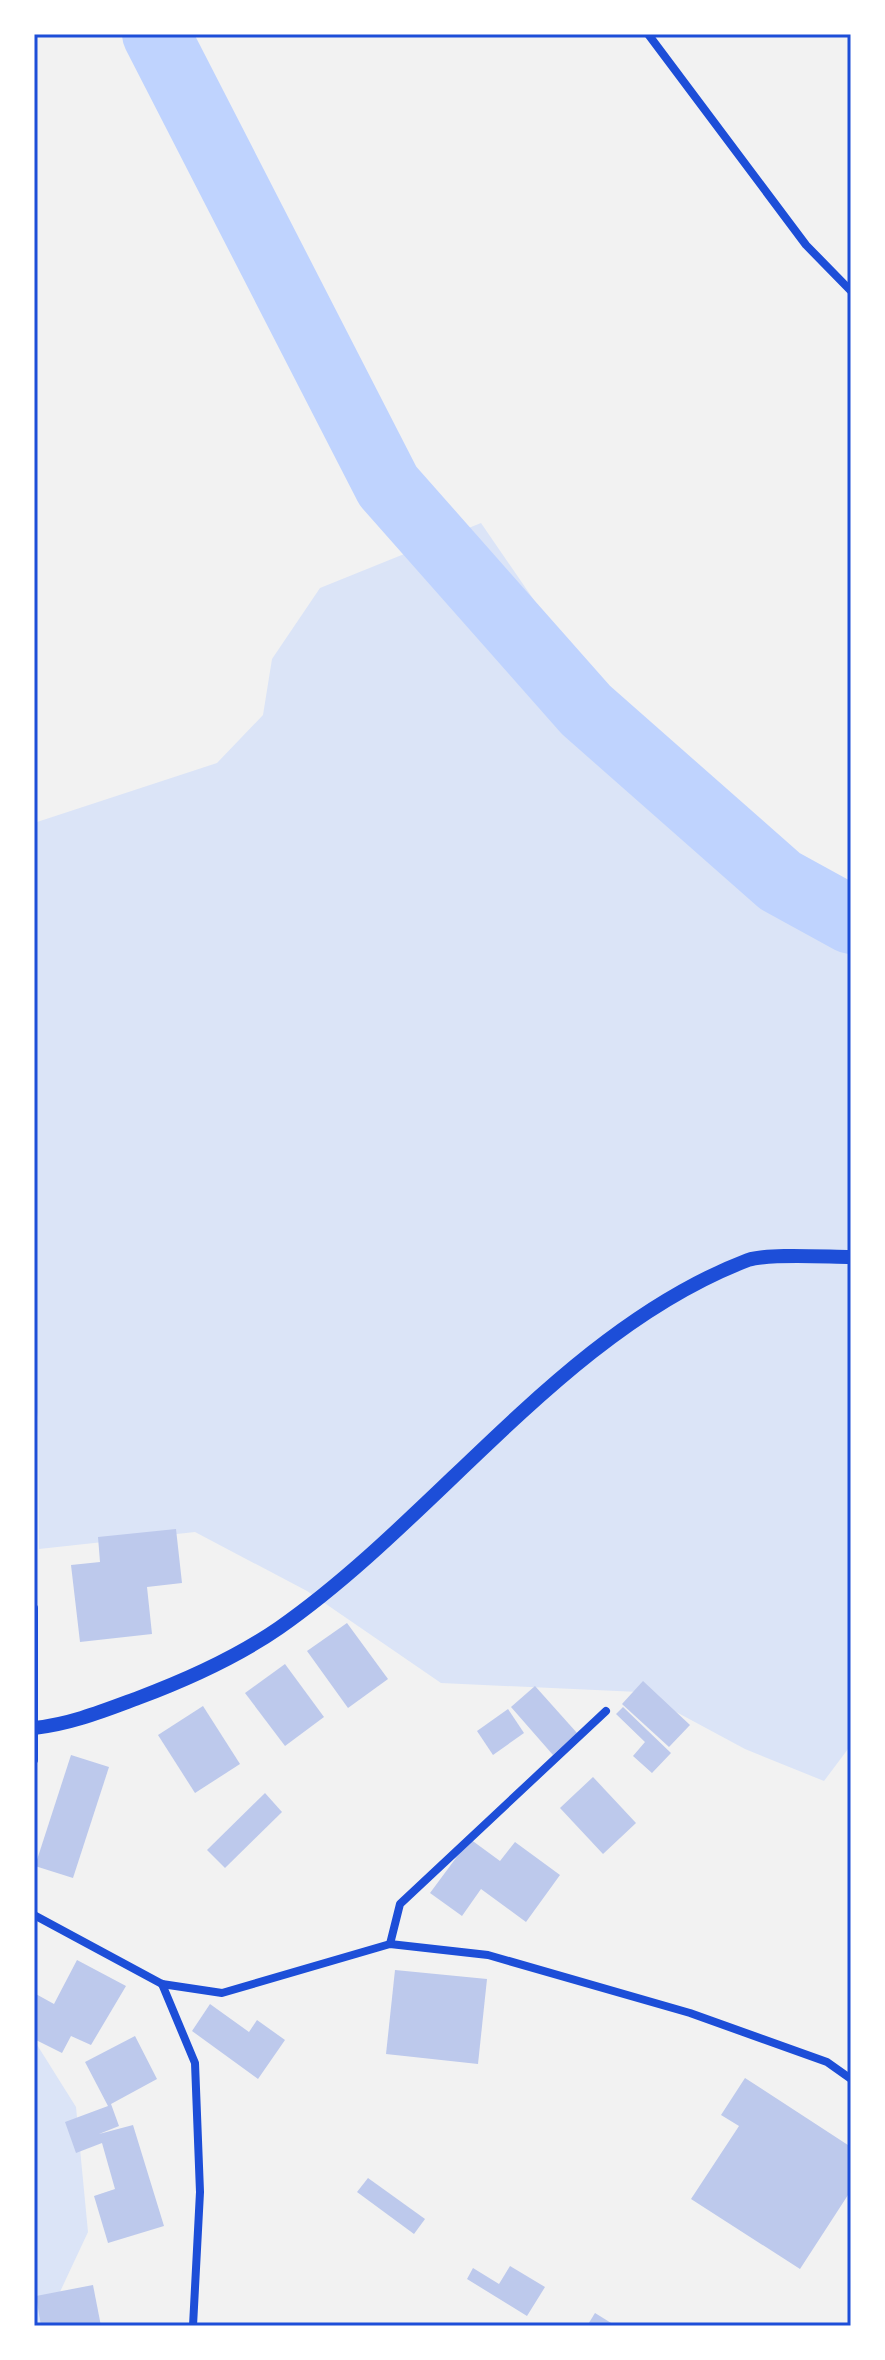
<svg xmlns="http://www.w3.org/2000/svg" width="885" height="2360" viewBox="0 0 885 2360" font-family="'Sofia Sans Condensed',sans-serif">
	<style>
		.green { fill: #dbe4f7 }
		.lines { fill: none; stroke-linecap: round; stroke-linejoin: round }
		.river { stroke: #bfd3fe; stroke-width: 68 }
		.building { fill: #bdc9ec }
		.minor { stroke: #1d4ed8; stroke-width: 8 }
		.tertiary { stroke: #1d4ed8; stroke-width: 14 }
		.neatline { fill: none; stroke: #1d4ed8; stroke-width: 3 }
	</style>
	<rect width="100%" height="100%" fill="#f2f2f2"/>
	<g class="green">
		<path d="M481,523l101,147 188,181 81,50v844l-27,36 -79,-32 -106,-57 -198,-9 -134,-92 -112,-59 -156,17 -1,-132 -4,-21v-573l183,-60 46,-48 9,-56 48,-71z"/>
		<path d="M34,2040l42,67 12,125 -44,94h-10z"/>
	</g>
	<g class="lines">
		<path class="river" d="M156,34l232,452 198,224 194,171 71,39"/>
	</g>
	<g class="building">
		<path d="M176,1529l6,54 -35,4 5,47 -72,8 -9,-77 29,-3 -2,-25z"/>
		<path d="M347,1623l41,56 -40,29 -41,-57z"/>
		<path d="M285,1664l39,53 -39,29 -40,-53z"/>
		<path d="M643,1681l47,44 -21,22 -47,-43z"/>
		<path d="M535,1686l42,47 -24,22 -42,-48z"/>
		<path d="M203,1706l37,58 -45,29 -37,-58z"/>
		<path d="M623,1707l48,46 -19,20 -19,-17 12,-14 -29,-28z"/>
		<path d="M508,1709l16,24 -31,22 -16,-24z"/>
		<path d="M71,1755l38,12 -36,111 -38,-12z"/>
		<path d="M593,1777l43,46 -33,31 -43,-46z"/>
		<path d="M265,1793l17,19 -57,56 -18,-18z"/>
		<path d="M470,1839l30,22 15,-19 45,33 -34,47 -45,-33 -19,27 -32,-23z"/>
		<path d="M77,1960l49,26 -35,59 -20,-9 -9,17 -28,-14v-46l20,11z"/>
		<path d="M395,1970l92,9 -9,85 -92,-10z"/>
		<path d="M210,2004l39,28 8,-12 28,20 -27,39 -66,-48z"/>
		<path d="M135,2036l22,43 -46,25 8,22 -20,8 34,-9 31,101 -56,17 -14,-47 21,-7 -13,-46 -26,10 -11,-31 43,-16 -23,-44z"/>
		<path d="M745,2078l106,69v50l-3,-2 -48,74 -109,-70 48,-73 -18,-11z"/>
		<path d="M368,2178l57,41 -11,15 -57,-42z"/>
		<path d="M510,2266l35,21 -18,29 -60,-37 6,-11 26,16z"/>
		<path d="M93,2285l8,41h-60l-5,-30z"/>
		<path d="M595,2313l21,13h-29z"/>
	</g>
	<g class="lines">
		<g class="minor">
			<path d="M648,34l158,211 45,46"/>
			<path d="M34,1608v152"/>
			<path d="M34,1915l128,69 60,9 168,-49 98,11 202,58 137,49 24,17"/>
			<path d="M390,1944l10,-40 206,-193"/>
			<path d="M162,1984l33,79 5,129 -7,134"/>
		</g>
		<path class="tertiary" d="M34,1728c37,-4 69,-17 104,-30 48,-18 99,-41 141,-70 159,-111 285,-298 469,-368 20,-7 79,-3 103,-3"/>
	</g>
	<rect width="885" height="2360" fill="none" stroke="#ffffff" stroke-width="72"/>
	<rect x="36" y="36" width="813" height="2288" class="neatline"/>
</svg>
